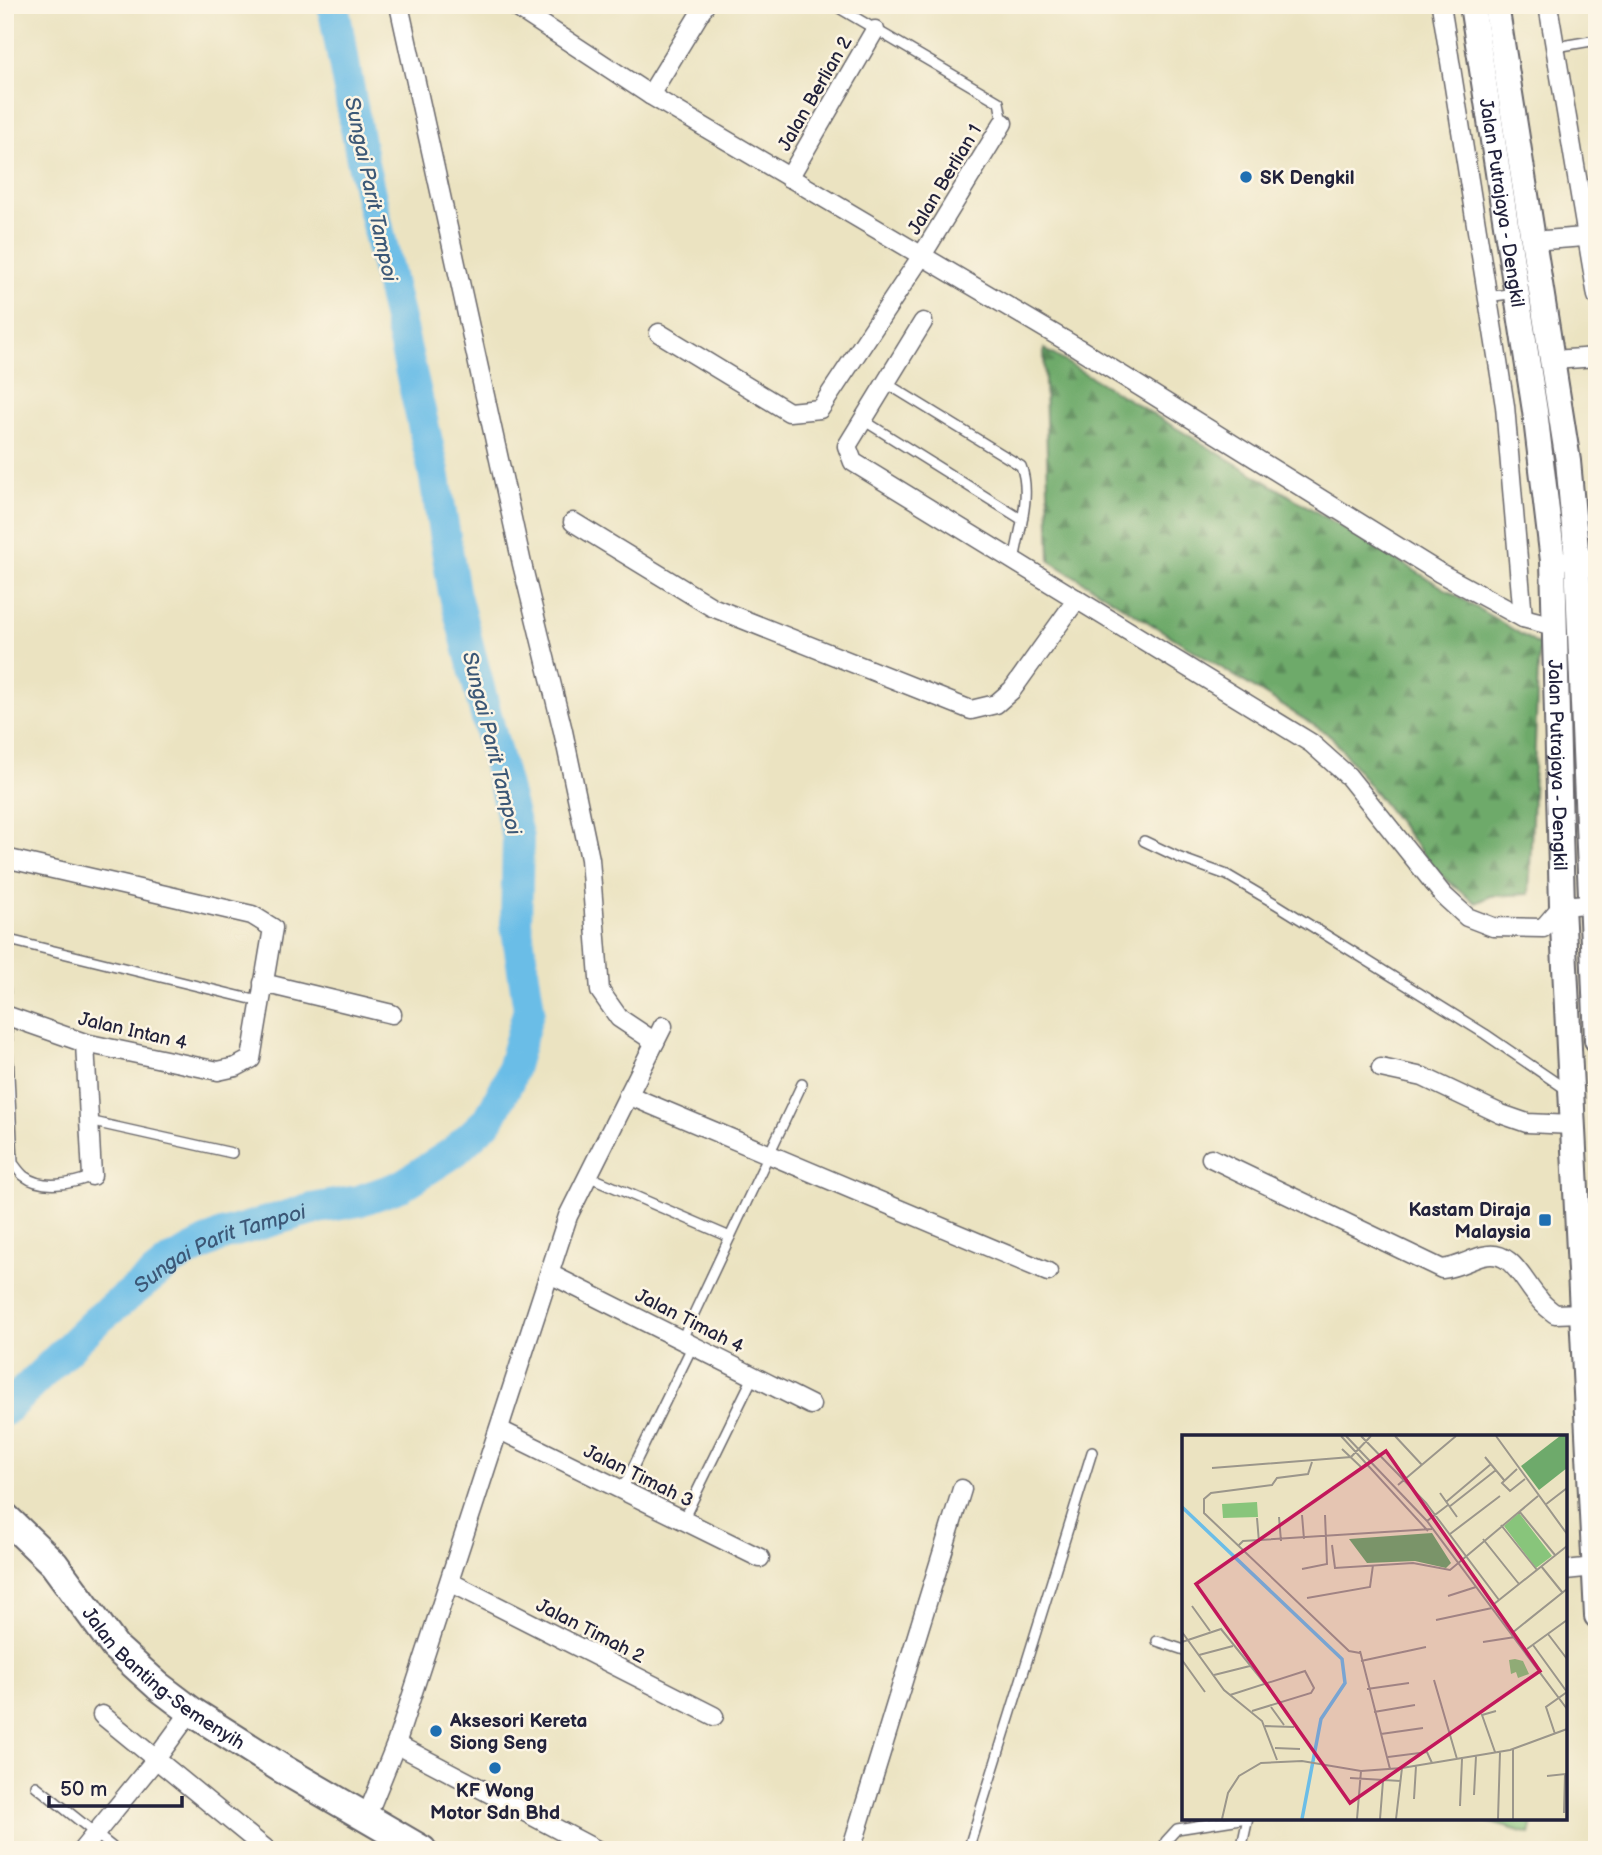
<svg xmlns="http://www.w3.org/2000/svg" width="1602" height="1855" viewBox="0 0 1602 1855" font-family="'Balsamiq Sans',sans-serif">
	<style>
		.forest { fill: url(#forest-firs); stroke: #486653; stroke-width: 2 }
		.garden { fill: #88c57b; stroke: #55745b; stroke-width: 2 }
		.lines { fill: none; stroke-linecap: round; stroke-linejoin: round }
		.river { stroke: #6bbde7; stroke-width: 32 }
		.service-casing { stroke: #68666a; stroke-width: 12 }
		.minor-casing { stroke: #68666a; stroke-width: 21 }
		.secondary-casing { stroke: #68666a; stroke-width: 28 }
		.primary-casing { stroke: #68666a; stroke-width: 32 }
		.service { stroke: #fff; stroke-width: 9 }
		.minor { stroke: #fff; stroke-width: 18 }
		.secondary { stroke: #fff; stroke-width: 24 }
		.primary { stroke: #fff; stroke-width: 28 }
		.poi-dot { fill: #1f6fb2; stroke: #fcf5e5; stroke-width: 2.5 }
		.labels { text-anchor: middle; stroke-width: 5; stroke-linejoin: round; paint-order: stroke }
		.street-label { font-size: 19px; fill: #22223b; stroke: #fcf5e5 }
		.poi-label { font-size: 19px; font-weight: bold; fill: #22223b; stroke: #fcf5e5; text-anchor: start }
		.water-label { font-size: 21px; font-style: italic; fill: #3c5877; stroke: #fcf5e5 }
		.inset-river { fill: none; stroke: #6bbde7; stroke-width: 3.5 }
		.inset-road { fill: none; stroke: #9b968b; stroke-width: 2 }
		.view { fill: #c2185b; fill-opacity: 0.15; stroke: #c2185b; stroke-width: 3.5 }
		.inset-edge { fill: none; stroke: #22223b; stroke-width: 3.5 }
	</style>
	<defs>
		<pattern id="forest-firs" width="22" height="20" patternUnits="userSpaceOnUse" patternTransform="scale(1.75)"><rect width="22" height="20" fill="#6eaa6b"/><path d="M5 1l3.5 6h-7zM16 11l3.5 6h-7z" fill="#5a8a59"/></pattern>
	</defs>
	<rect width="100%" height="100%" fill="#fcf5e5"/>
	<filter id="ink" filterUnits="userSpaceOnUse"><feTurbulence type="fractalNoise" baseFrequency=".0143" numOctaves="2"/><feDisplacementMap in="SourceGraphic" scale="14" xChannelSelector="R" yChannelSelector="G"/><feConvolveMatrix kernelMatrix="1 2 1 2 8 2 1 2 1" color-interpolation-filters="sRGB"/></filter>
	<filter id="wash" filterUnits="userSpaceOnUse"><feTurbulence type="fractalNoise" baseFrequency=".00686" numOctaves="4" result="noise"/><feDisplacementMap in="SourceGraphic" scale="28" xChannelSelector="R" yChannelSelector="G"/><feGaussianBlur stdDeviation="1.57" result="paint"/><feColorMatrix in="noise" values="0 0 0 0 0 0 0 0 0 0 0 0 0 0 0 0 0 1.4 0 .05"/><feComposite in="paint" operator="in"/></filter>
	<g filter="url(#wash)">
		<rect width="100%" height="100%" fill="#ebe3c1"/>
		<path class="forest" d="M1044,349l495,296 -10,249 -38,2 -15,7 -38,-30 -107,-137 -281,-175z"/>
		<path class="garden" d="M1475,1818h59l-4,16z"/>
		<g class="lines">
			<path class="river" id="s1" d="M5,1410l91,-89 74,-59 52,-27 90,-26 46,-8 43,-15 53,-34 35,-33 20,-39 20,-71 -13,-86 2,-85 -64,-246 -20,-120 -72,-313 -29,-154"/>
		</g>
	</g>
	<g filter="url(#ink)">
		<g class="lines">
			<g class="service-casing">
				<g id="service">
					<path d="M834,5l165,97 4,21"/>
					<path d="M1556,47l41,-7"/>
					<path d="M1487,297l29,-4"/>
					<path d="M886,383l135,83c11,28 -2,66 -7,95"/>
					<path d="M863,420l158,99"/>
					<path d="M1144,841l36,17 47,17 49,29 209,130 82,56"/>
					<path d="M5,939l254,62"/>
					<path d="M5,986l8,177c3,4 7,10 11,13 18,14 49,8 68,0"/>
					<path d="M89,1121l143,32"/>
					<path d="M588,1176l142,61"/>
					<path d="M682,1339l120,-255"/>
					<path d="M622,1490l71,-145"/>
					<path d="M683,1520l71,-145"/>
					<path d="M1157,1641l27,9"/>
					<path d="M36,1786l80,64"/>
					<path d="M968,1850l124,-398"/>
					<path d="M1163,1850l3,-9 11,-12 70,-11"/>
					<path d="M1241,1850l7,-32"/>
				</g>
			</g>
			<g class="minor-casing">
				<g id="minor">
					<path d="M399,5l123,559 41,167 27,128 10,132 19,27 36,24"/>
					<path d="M513,5l137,90 428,253 362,225 83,45 31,8"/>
					<path d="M1441,5l64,401 18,212"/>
					<path d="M1548,5l49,291"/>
					<path d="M650,95l55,-90"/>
					<path d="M789,178l86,-148"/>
					<path d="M1532,241l65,-5"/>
					<path d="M923,322l-76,124 6,16 458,281 37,33 96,120 23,21 26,10 50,1 19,-22 35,-3"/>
					<path d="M659,333l130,79 31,-3 101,-152 82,-134"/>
					<path d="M1553,360l44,-3"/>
					<path d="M573,522l139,85 259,103 25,-6 16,-14 65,-91"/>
					<path d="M1567,560l30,-2"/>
					<path d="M5,858l247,57 21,13 -22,131 -15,8 -18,4 -133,-28 -80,-28"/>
					<path d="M263,983l129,31"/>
					<path d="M85,1043l7,133"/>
					<path d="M1381,1068l42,9 78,37 26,9 46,2"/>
					<path d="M628,1095l420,177"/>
					<path d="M1211,1158l231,111c17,-2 26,-9 41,-13 29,-8 40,26 56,43 4,6 10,10 16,15l26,-1"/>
					<path d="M550,1274l261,131"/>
					<path d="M500,1430l260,128"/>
					<path d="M1565,1570l30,-3"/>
					<path d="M450,1582l264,134"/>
					<path d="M102,1715l165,135"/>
					<path d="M396,1744l201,106"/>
					<path d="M366,1818l30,-74 172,-528 95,-190"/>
					<path d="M82,1850l74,-91 35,-48"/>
					<path d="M851,1850l111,-361"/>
				</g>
			</g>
			<g class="secondary-casing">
				<g id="secondary">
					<path id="s2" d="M1472,5l63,406 18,150 9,345 35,710"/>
					<path d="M1496,5l72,456 9,98 20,481"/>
				</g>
			</g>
			<g class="primary-casing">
				<g id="primary">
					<path id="s3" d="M5,1517l49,47 61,83 43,39 33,25 90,57 141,82"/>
				</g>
			</g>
			<use href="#service" class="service"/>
			<use href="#minor" class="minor"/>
			<use href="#secondary" class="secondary"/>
			<use href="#primary" class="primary"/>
		</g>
	</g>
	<g class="poi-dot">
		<circle cx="1246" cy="177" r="7"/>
		<rect x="1538" y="1213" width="14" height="14" rx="3.5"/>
		<circle cx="436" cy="1731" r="7"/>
		<circle cx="495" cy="1768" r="7"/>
	</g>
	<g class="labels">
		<g class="street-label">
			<text transform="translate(814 93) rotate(-60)" y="7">Jalan Berlian 2</text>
			<text transform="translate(944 179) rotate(-59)" y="7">Jalan Berlian 1</text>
			<text dy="7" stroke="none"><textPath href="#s2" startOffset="200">Jalan Putrajaya - Dengkil</textPath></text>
			<text dy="7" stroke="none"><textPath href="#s2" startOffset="766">Jalan Putrajaya - Dengkil</textPath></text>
			<text transform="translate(133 1030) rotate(13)" y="7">Jalan Intan 4</text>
			<text transform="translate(690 1320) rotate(27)" y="7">Jalan Timah 4</text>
			<text transform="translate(639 1475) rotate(26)" y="7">Jalan Timah 3</text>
			<text transform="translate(591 1630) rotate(27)" y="7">Jalan Timah 2</text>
			<text dy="7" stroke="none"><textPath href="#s3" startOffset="228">Jalan Banting-Semenyih</textPath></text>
		</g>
		<g class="poi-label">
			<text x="1260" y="184">SK Dengkil</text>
			<text x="1531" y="1216" text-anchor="end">Kastam Diraja<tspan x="1531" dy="22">Malaysia</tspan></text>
			<text x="450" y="1727">Aksesori Kereta<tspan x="450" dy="22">Siong Seng</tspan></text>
			<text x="495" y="1797" text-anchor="middle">KF Wong<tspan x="495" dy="22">Motor Sdn Bhd</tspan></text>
		</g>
		<g class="water-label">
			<text transform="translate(371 189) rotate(78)" y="7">Sungai Parit Tampoi</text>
			<text transform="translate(492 743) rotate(76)" y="7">Sungai Parit Tampoi</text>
			<text dy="7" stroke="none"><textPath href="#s1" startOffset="273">Sungai Parit Tampoi</textPath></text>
		</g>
	</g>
	<g transform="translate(1182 1435)">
		<rect width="385" height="385" fill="#ebe3c1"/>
		<path d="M378,1h7v32l-28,22 -18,-24zM250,98l19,30 -5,5 -31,-7 -48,2 -18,-24z" fill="#6eaa6b"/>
		<path d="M75,67l1,15 -35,1 -1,-14zM337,78l33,43 -16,12 -32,-42zM333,224l8,2 6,13 -11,4 -2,-6 -5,2 -2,-14z" fill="#88c57b"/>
		<path class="inset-river" d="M0,72l160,152 3,24 -24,36 -19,100"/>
		<path class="inset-road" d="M159,1l87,95M164,1l81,85 140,188M179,1l65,67 73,97M213,1l27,29M314,1l71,98M160,14l19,18M303,22l19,23M130,27l-4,12 -31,4 -5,7 -61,8 -7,6v14l145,138 11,2M30,33l139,-11 20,-21M335,34l-15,14 8,8 15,-12M216,50l58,-49M258,58l17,24M264,67l45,-38M363,70l22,-17M267,72l47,-37M337,76l36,44M120,80l2,24M97,82l2,24M75,83l2,24M245,86l21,-16M319,90l36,45M268,99l50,-38M301,104l36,45M150,110l3,23 78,-5 37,7 88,-74M56,111l5,-5 189,-12M359,131l21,26M120,134l25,-5 -2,-49M266,161l28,-9M125,163l63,-11 3,-22M312,169l73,-58M10,171l18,25M254,185l56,-12M0,197l42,58 38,31 15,39M330,198l55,-44M366,199l19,25M0,207l39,-13 45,56M301,207l32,-5M351,210l34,47M345,214l40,-29M178,216l30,118M17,220l34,-9M0,225l23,32M179,226l65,-14M32,240l36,-9M252,245l23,79M185,254l42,-6M48,260l75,-24 9,17 -3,5 -59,18M89,272l13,18M192,277l41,-7M83,291l29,1M199,299l42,-6M373,299l-9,-27 21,-15M93,313l25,1M313,317l-13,-37 14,-4M206,322l39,-5 5,11M365,341l18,-2 -1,39M168,343l51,3M292,360l2,-39M232,364l2,-33M278,371l2,-47M40,384l6,-26 11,-17 22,-13 41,-2 59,10 41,-3 108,-18 57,-21M175,384l4,-48M198,384l3,-38M214,384l6,-51M316,384l2,-67M331,384v-70"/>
		<path class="view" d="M204,16l154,220 -190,132 -154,-219z"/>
		<rect width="385" height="385" class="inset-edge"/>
	</g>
	<rect width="1602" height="1855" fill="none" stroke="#fcf5e5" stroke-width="28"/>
	<path d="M49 1796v10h133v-10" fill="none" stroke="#22223b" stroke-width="3.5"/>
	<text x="60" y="1796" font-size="21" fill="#22223b" stroke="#fcf5e5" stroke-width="5" paint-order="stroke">50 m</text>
</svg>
